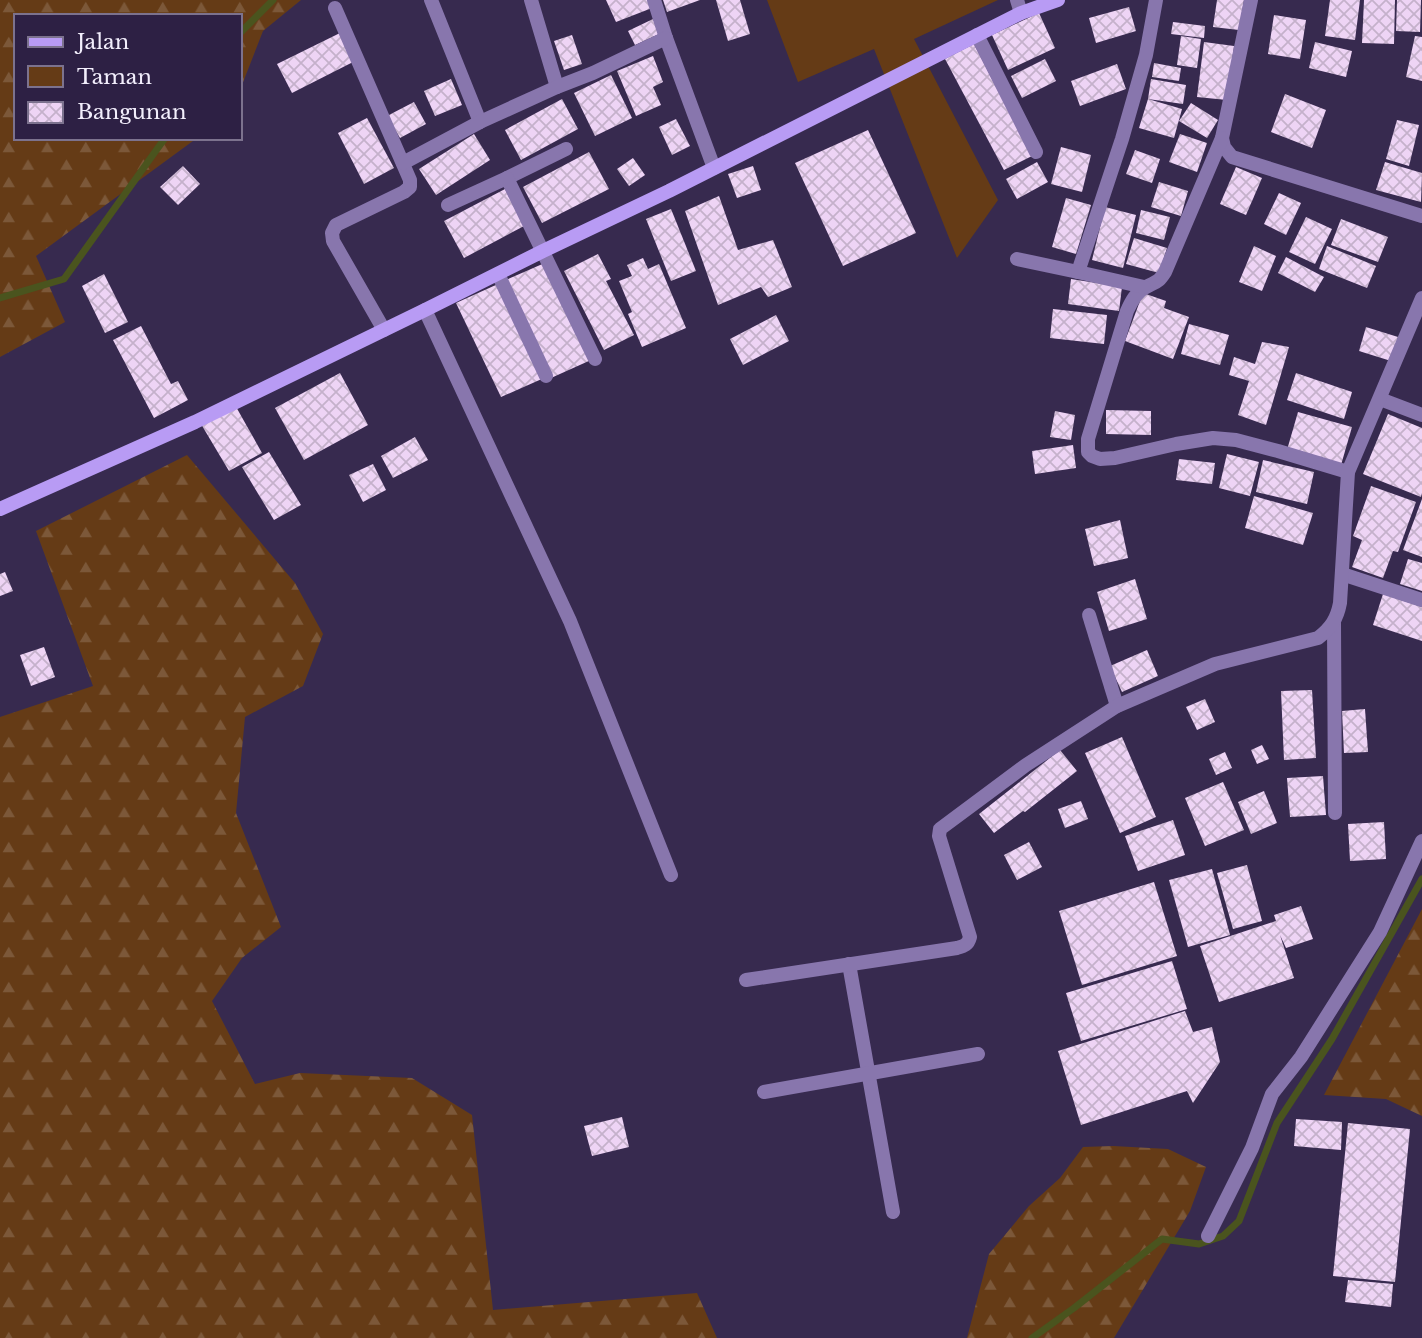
<svg xmlns="http://www.w3.org/2000/svg" width="1422" height="1338" viewBox="0 0 1422 1338" font-family="'Libre Baskerville',serif">
	<style>
		.green { fill: #653b16 }
		.forest { fill: url(#forest-firs) }
		.lines { fill: none; stroke-linecap: round; stroke-linejoin: round }
		.stream { stroke: #4a541e; stroke-width: 7 }
		.building { fill: url(#building-cross-hatch) }
		.lane { stroke: #8876ad; stroke-width: 14 }
		.street { stroke: #8876ad; stroke-width: 14 }
		.secondary { stroke: #b89bf4; stroke-width: 14 }
	</style>
	<defs>
		<pattern id="forest-firs" width="22" height="20" patternUnits="userSpaceOnUse" patternTransform="scale(1.75)"><rect width="22" height="20" fill="#653b16"/><path d="M5 1l3.5 6h-7zM16 11l3.5 6h-7z" fill="#7c5839"/></pattern>
		<pattern id="building-cross-hatch" width="8" height="8" patternUnits="userSpaceOnUse" patternTransform="scale(1.75)"><rect width="8" height="8" fill="#eed4f5"/><path d="M0 0l8 8M0 8l8-8" fill="none" stroke="#c5b1cb"/></pattern>
	</defs>
	<rect width="100%" height="100%" fill="#372a4f"/>
	<path class="green" d="M767,0h231l-84,39 84,161 -41,58 -83,-209 -76,33z"/>
	<g class="forest">
		<path d="M0,0h301l-38,31 -23,59v-74h-224v122h181l-161,118 29,66 -65,35z"/>
		<path d="M187,455l108,128 28,51 -20,52 -58,31 -9,96 45,114 -39,31 -30,43 43,83 45,-11 112,5 60,37 21,195 204,-17 20,45h-717v-621l93,-31 -57,-155z"/>
		<path d="M1422,909v207l-36,-17 -62,-4z"/>
		<path d="M1113,1146l55,3 38,18 -16,44 -76,127h-147l22,-84 40,-48 31,-28 23,-31z"/>
	</g>
	<g class="lines">
		<g class="stream">
			<path d="M240,33l33,-33"/>
			<path d="M0,298l64,-19 101,-141"/>
			<path d="M1032,1338l42,-30 88,-69 37,5 24,-8 16,-15 38,-98 55,-84 90,-160"/>
		</g>
	</g>
	<g class="building">
		<path d="M606,0h43l3,8 -36,14z"/>
		<path d="M663,0h37l-33,12z"/>
		<path d="M716,0h24l10,34 -22,7z"/>
		<path d="M1217,0h27l-5,30 -26,-3z"/>
		<path d="M1330,0h30l-5,40 -30,-4z"/>
		<path d="M1364,0h31l-1,44 -32,-1z"/>
		<path d="M1397,0h24l-1,32 -24,-1z"/>
		<path d="M1129,7l7,24 -40,12 -7,-25z"/>
		<path d="M1039,13l16,35 -47,22 -16,-35z"/>
		<path d="M1274,15l32,5 -6,39 -32,-5z"/>
		<path d="M653,19l6,15 -24,11 -7,-14z"/>
		<path d="M1173,22l32,4 -1,12 -33,-4z"/>
		<path d="M340,33l15,28 -63,32 -15,-29z"/>
		<path d="M572,35l10,29 -18,6 -10,-29z"/>
		<path d="M1181,36l20,3 -4,29 -20,-3z"/>
		<path d="M1415,36l7,1v44l-16,-4z"/>
		<path d="M1204,42l30,4 -7,54 -30,-3z"/>
		<path d="M1315,42l37,9 -6,26 -37,-9z"/>
		<path d="M974,44l58,112 -28,14 -59,-111z"/>
		<path d="M653,56l10,26 -10,5 8,18 -25,11 -19,-45z"/>
		<path d="M1045,59l11,22 -34,17 -11,-22z"/>
		<path d="M1154,63l27,5 -2,13 -27,-4z"/>
		<path d="M1117,64l9,25 -46,17 -9,-25z"/>
		<path d="M611,75l21,43 -37,18 -21,-43z"/>
		<path d="M451,79l11,26 -27,11 -11,-25z"/>
		<path d="M1151,79l35,6 -3,19 -35,-5 34,10 -8,29 -35,-10 9,-29z"/>
		<path d="M1285,94l41,16 -14,38 -41,-16z"/>
		<path d="M562,99l16,30 -57,31 -16,-30z"/>
		<path d="M414,102l12,22 -26,14 -13,-22z"/>
		<path d="M1191,103l27,17 -11,18 -28,-17z"/>
		<path d="M367,118l27,50 -30,16 -26,-51z"/>
		<path d="M676,119l14,27 -18,9 -13,-28z"/>
		<path d="M1397,120l22,5 -10,41 -23,-7z"/>
		<path d="M868,130l48,103 -73,33 -48,-103z"/>
		<path d="M474,134l16,26 -54,35 -17,-26z"/>
		<path d="M1180,134l27,9 -10,29 -28,-10z"/>
		<path d="M1061,147l30,8 -9,37 -31,-8z"/>
		<path d="M1135,150l25,9 -8,24 -26,-9z"/>
		<path d="M589,152l20,37 -67,34 -19,-36z"/>
		<path d="M633,158l12,17 -16,11 -12,-17z"/>
		<path d="M1037,162l11,20 -31,17 -11,-20z"/>
		<path d="M1385,162l37,11 -1,29 -45,-12z"/>
		<path d="M183,166l17,18 -22,21 -18,-18z"/>
		<path d="M753,166l8,24 -24,8 -9,-24z"/>
		<path d="M1236,167l26,11 -16,37 -26,-11z"/>
		<path d="M1159,182l29,9 -7,25 -30,-9z"/>
		<path d="M505,189l19,37 -60,32 -20,-37z"/>
		<path d="M1279,193l22,10 -15,32 -22,-11z"/>
		<path d="M719,196l19,54 35,-10 19,47 -24,10 -7,-10 -43,18 -33,-94z"/>
		<path d="M1066,198l25,7 -15,49 -24,-7z"/>
		<path d="M1105,207l31,8 -13,53 -31,-8z"/>
		<path d="M671,209l25,62 -25,10 -25,-62z"/>
		<path d="M1141,210l29,7 -6,23 -28,-7z"/>
		<path d="M1306,217l26,12 -17,35 -26,-12z"/>
		<path d="M1341,219l47,18 -10,25 -47,-17z"/>
		<path d="M1134,238l33,10 -8,25 -33,-9z"/>
		<path d="M1254,246l22,10 -14,35 -23,-9z"/>
		<path d="M1327,246l49,20 -9,22 -48,-19z"/>
		<path d="M598,254l13,25 -5,2 28,54 -30,15 -40,-79z"/>
		<path d="M1286,257l38,20 -9,15 -37,-19z"/>
		<path d="M643,258l5,11 11,-5 27,64 -44,19 -14,-33 4,-2 -13,-31 13,-5 -5,-11z"/>
		<path d="M547,262l44,98 -40,18 -45,-98z"/>
		<path d="M104,274l24,48 -23,11 -23,-47z"/>
		<path d="M1071,279l51,8 -3,24 -51,-7z"/>
		<path d="M498,284l46,94 -43,19 -45,-94z"/>
		<path d="M1143,293l23,8 -2,7 25,9 -16,42 -48,-18z"/>
		<path d="M1053,309l54,6 -3,29 -54,-6z"/>
		<path d="M776,315l13,26 -46,24 -13,-26z"/>
		<path d="M1189,324l40,11 -9,30 -39,-11z"/>
		<path d="M141,326l30,58 7,-3 10,19 -34,18 -41,-78z"/>
		<path d="M1366,327l32,10 -7,24 -32,-10z"/>
		<path d="M1262,342l27,5 -23,78 -28,-10 11,-34 -20,-6 5,-18 21,7z"/>
		<path d="M340,373l28,52 -64,35 -29,-52z"/>
		<path d="M1296,373l56,19 -8,27 -57,-19z"/>
		<path d="M235,405l27,48 -33,18 -28,-47z"/>
		<path d="M1106,410l45,1v24l-45,-1z"/>
		<path d="M1055,411l20,4 -4,25 -21,-3z"/>
		<path d="M1298,412l54,15 -11,38 -54,-15z"/>
		<path d="M1388,414l34,14v65l-1,4 -58,-23z"/>
		<path d="M415,437l13,23 -35,18 -12,-22z"/>
		<path d="M1073,445l3,23 -41,6 -3,-23z"/>
		<path d="M269,452l32,53 -27,15 -32,-53z"/>
		<path d="M1227,454l32,8 -9,34 -31,-8z"/>
		<path d="M1179,459l36,4 -3,21 -36,-4z"/>
		<path d="M1263,460l51,12 -7,32 -51,-12z"/>
		<path d="M373,464l13,26 -23,12 -14,-27z"/>
		<path d="M1371,486l45,16 -18,50 -5,-1 -10,27 -31,-11 10,-27 -9,-4z"/>
		<path d="M1254,496l59,17 -10,32 -58,-17z"/>
		<path d="M1422,499v58l-19,-7z"/>
		<path d="M1120,520l8,38 -34,8 -9,-37z"/>
		<path d="M1408,559l14,4v28l-22,-7z"/>
		<path d="M5,572l8,19 -13,5v-22z"/>
		<path d="M1135,579l12,40 -38,12 -12,-39z"/>
		<path d="M1383,594l39,13v34l-49,-16z"/>
		<path d="M44,647l11,30 -24,9 -11,-31z"/>
		<path d="M1147,650l11,26 -36,16 -12,-26z"/>
		<path d="M1312,690l4,68 -32,2 -3,-69z"/>
		<path d="M1205,699l10,23 -18,8 -11,-23z"/>
		<path d="M1365,709l3,43 -24,1 -2,-42z"/>
		<path d="M1122,737l34,80 -36,16 -35,-80z"/>
		<path d="M1262,745l7,14 -12,5 -6,-14z"/>
		<path d="M1060,750l17,21 -52,41 -2,-1 -29,22 -15,-19z"/>
		<path d="M1225,752l7,16 -16,7 -7,-16z"/>
		<path d="M1323,776l3,39 -36,2 -3,-39z"/>
		<path d="M1223,782l21,48 -39,16 -20,-48z"/>
		<path d="M1264,791l13,32 -26,11 -13,-32z"/>
		<path d="M1081,801l7,18 -23,9 -7,-19z"/>
		<path d="M1173,820l12,35 -47,16 -13,-35z"/>
		<path d="M1384,822l2,37 -36,2 -2,-37z"/>
		<path d="M1029,842l13,25 -25,13 -13,-25z"/>
		<path d="M1247,865l15,56 -29,8 -16,-56z"/>
		<path d="M1212,869l18,66 -42,12 -19,-67z"/>
		<path d="M1154,882l23,74 -95,29 -23,-74z"/>
		<path d="M1301,906l12,33 -27,9 -6,-13 14,43 -75,24 -19,-56 76,-25 -2,-6z"/>
		<path d="M1172,961l15,48 -106,32 -15,-48z"/>
		<path d="M1185,1011l8,21 19,-5 8,35 -27,41 -6,-12 -106,34 -23,-74z"/>
		<path d="M622,1117l7,30 -37,9 -8,-30z"/>
		<path d="M1296,1119l46,3 -1,28 -47,-4z"/>
		<path d="M1348,1123l62,6 -15,153 -62,-6z"/>
		<path d="M1348,1280l45,4 -2,23 -46,-5z"/>
	</g>
	<g class="lines">
		<path class="lane" d="M1208,1236l44,-88 20,-54 29,-37 79,-125 42,-91"/>
		<g class="street">
			<path d="M431,0l49,122"/>
			<path d="M531,0l26,87"/>
			<path d="M654,0l12,38 48,130"/>
			<path d="M1017,0l4,13"/>
			<path d="M1251,0l-29,138 2,9 8,10 190,59"/>
			<path d="M335,8l75,172v7l-6,5 -68,33 -4,8 1,8 51,89"/>
			<path d="M977,35l59,117"/>
			<path d="M1222,138l-57,134c-7,11 -8,9 -19,15 -10,5 -15,15 -19,24l-39,128v13l4,4 8,3 15,-1 61,-14 37,-6 23,2 42,11 70,21"/>
			<path d="M403,163l77,-41 77,-35 36,-14 73,-35"/>
			<path d="M507,178l59,-29"/>
			<path d="M448,205l59,-27 88,181"/>
			<path d="M1017,259l61,13"/>
			<path d="M498,274l48,102"/>
			<path d="M1144,287l-66,-15 44,-133 24,-84 10,-55"/>
			<path d="M425,310l145,311 101,254"/>
			<path d="M1380,399l42,16"/>
			<path d="M1342,574l80,26"/>
			<path d="M1089,615l28,91"/>
			<path d="M1334,623l1,190"/>
			<path d="M849,964l44,248"/>
			<path d="M746,980l211,-32c7,-2 11,-3 13,-11l-31,-101 1,-7 86,-64 91,-59 98,-42 103,-26c13,-10 19,-19 22,-35l8,-131 74,-174"/>
			<path d="M764,1092l214,-38"/>
		</g>
		<path class="secondary" d="M0,509l195,-87 230,-112 118,-59 126,-60 352,-178 37,-13"/>
	</g>
	<rect x="14" y="14" width="228" height="126" fill="#2d2044" stroke="#7c728e" stroke-width="2"/>
	<rect x="28" y="37" width="35" height="10" fill="#b89bf4" stroke="#7c728e" stroke-width="2"/>
	<text x="77" y="49" font-size="21" fill="#f2eefc">Jalan</text>
	<rect x="28" y="66" width="35" height="21" fill="#653b16" stroke="#7c728e" stroke-width="2"/>
	<text x="77" y="84" font-size="21" fill="#f2eefc">Taman</text>
	<rect x="28" y="102" width="35" height="21" fill="url(#building-cross-hatch)" stroke="#7c728e" stroke-width="2"/>
	<text x="77" y="119" font-size="21" fill="#f2eefc">Bangunan</text>
</svg>
